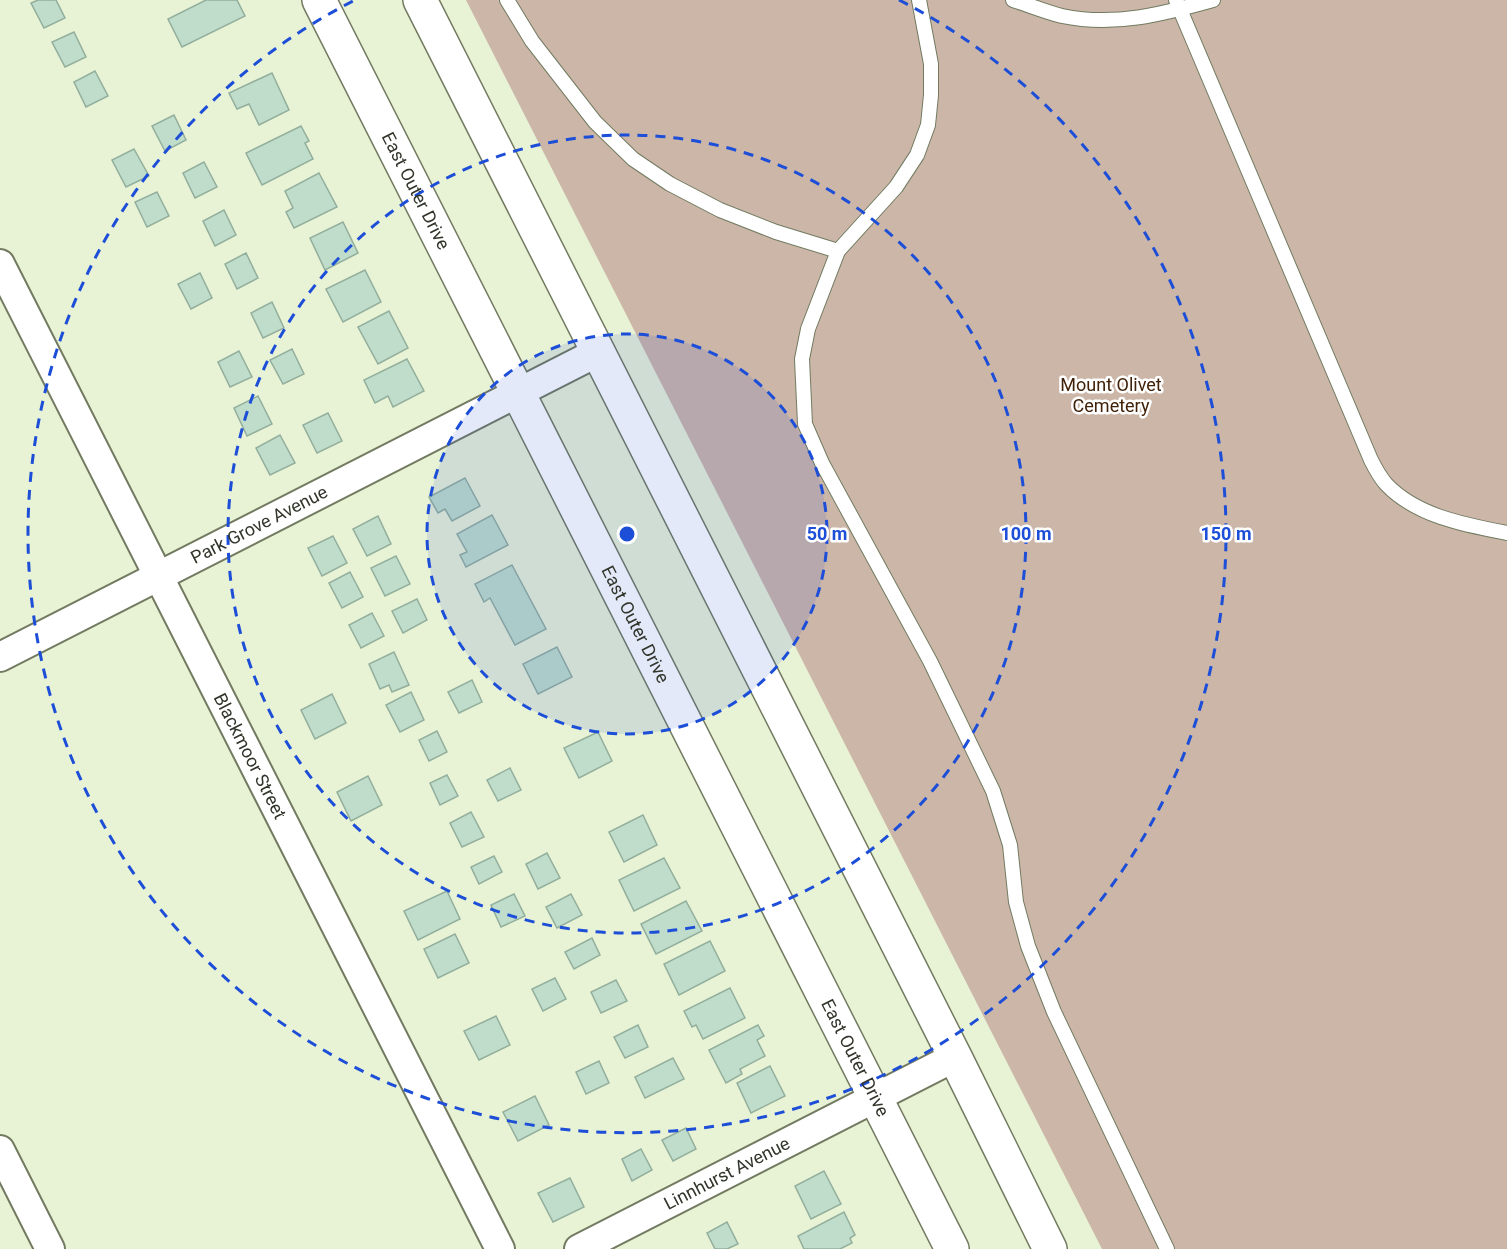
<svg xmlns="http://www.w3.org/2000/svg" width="1507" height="1249" viewBox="0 0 1507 1249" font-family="Roboto,sans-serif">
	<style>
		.green { fill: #cbb6a8 }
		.building { fill: #bfddca; stroke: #92ae9c; stroke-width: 1.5 }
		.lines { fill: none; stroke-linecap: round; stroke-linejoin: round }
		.service-casing { stroke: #727b61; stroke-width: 16 }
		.minor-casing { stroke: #727b61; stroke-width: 32 }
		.secondary-casing { stroke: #727b61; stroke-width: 36 }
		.service { stroke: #fff; stroke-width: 14 }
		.minor { stroke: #fff; stroke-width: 28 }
		.secondary { stroke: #fff; stroke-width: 33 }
		.ring { fill: none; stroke: #1d4ed8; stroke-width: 3; stroke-dasharray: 10 8 }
		.labels { text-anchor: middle; stroke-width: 5; stroke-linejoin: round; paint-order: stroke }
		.street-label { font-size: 18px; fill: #31352a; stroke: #fff }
		.park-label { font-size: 18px; fill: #412108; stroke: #fff }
		.centre { fill: #1d4ed8; stroke: #fff; stroke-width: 3 }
		.ring-label { font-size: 18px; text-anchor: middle; font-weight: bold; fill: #1d4ed8; stroke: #fff; stroke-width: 5; stroke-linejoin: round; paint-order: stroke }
	</style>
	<rect width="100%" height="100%" fill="#e8f2d4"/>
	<path class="green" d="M466,0h1041v1249h-405z"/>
	<g class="building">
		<path d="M38,0h18l9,18 -21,10 -13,-25z"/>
		<path d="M206,0h31l8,16 -63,31 -14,-28z"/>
		<path d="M74,32l12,25 -21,10 -13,-25z"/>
		<path d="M95,71l13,25 -22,11 -12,-25z"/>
		<path d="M272,73l17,37 -30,15 -10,-21 -12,5 -8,-16z"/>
		<path d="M174,115l12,25 -21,11 -13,-25z"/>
		<path d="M301,126l8,15 -4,2 8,16 -51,26 -16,-32z"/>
		<path d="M134,149l15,27 -23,11 -14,-27z"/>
		<path d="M204,162l13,25 -22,11 -12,-25z"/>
		<path d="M319,173l18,34 -43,21 -8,-16 7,-4 -8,-17z"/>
		<path d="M157,192l12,24 -22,11 -12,-25z"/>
		<path d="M224,210l12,25 -21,11 -12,-25z"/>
		<path d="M343,222l15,31 -33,17 -15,-32z"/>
		<path d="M246,253l12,25 -21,11 -12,-25z"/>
		<path d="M365,270l16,32 -38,20 -17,-33z"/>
		<path d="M200,273l12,25 -21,11 -13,-25z"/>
		<path d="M272,302l12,26 -21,10 -12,-25z"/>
		<path d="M389,311l19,37 -30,16 -20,-37z"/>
		<path d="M292,349l12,25 -21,10 -13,-24z"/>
		<path d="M239,351l13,26 -22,10 -12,-25z"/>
		<path d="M407,359l17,32 -31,16 -5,-11 -13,7 -11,-23z"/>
		<path d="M258,396l14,28 -25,12 -13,-28z"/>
		<path d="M328,413l14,28 -25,12 -14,-28z"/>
		<path d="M280,435l15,28 -25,12 -14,-27z"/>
		<path d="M465,478l15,28 -28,15 -7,-12 -7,4 -9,-16z"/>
		<path d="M492,515l16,30 -42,22 -6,-12 7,-3 -10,-18z"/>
		<path d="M378,516l13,28 -24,12 -14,-27z"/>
		<path d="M333,536l14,27 -25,13 -14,-28z"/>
		<path d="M396,556l14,28 -25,12 -14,-28z"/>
		<path d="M512,565l34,64 -31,16 -25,-47 -6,4 -9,-18z"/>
		<path d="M350,572l13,25 -21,11 -13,-25z"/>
		<path d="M417,599l10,21 -24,13 -11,-22z"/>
		<path d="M372,613l12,23 -23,12 -12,-23z"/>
		<path d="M557,647l15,30 -34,17 -15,-30z"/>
		<path d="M394,652l15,33 -17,7 -3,-7 -9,4 -11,-25z"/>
		<path d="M472,680l10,22 -23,11 -11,-21z"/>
		<path d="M411,692l13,28 -24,12 -14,-27z"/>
		<path d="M332,694l14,29 -31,16 -14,-29z"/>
		<path d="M437,731l10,21 -18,9 -10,-21z"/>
		<path d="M598,732l14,29 -33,17 -15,-30z"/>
		<path d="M510,768l11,22 -23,11 -11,-21z"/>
		<path d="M447,775l11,21 -18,9 -10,-22z"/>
		<path d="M368,776l14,29 -31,16 -14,-29z"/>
		<path d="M471,812l13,25 -22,10 -12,-24z"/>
		<path d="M643,815l14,30 -33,17 -15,-30z"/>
		<path d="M547,853l13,25 -22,11 -12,-25z"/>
		<path d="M494,856l8,16 -23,12 -8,-17z"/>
		<path d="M664,858l16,30 -46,23 -15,-31z"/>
		<path d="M447,891l13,28 -42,21 -14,-29z"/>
		<path d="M514,894l11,22 -24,11 -10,-22z"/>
		<path d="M571,894l11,21 -25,13 -11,-21z"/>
		<path d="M686,901l16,30 -46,23 -15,-30z"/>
		<path d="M455,934l14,29 -31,15 -14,-29z"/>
		<path d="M592,938l8,17 -26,14 -9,-17z"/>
		<path d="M710,941l15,30 -46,24 -15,-31z"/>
		<path d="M555,978l11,21 -23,12 -11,-22z"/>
		<path d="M616,980l11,21 -26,12 -10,-21z"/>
		<path d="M730,988l15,30 -42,21 -7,-14 -4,2 -8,-16z"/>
		<path d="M496,1016l14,29 -31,15 -15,-29z"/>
		<path d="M638,1025l10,22 -23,11 -11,-21z"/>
		<path d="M758,1025l6,11 -7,4 8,16 -25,13 2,5 -16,9 -17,-33z"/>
		<path d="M673,1058l11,21 -39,19 -10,-21z"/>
		<path d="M599,1061l10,22 -23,11 -10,-22z"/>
		<path d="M770,1066l15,30 -34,17 -14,-30z"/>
		<path d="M535,1096l14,29 -31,16 -15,-29z"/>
		<path d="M686,1128l10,21 -23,12 -11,-21z"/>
		<path d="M641,1149l11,21 -20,11 -10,-22z"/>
		<path d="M824,1171l17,33 -30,15 -16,-33z"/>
		<path d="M570,1178l14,29 -31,15 -15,-29z"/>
		<path d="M844,1212l11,23 -5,3 2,5 -12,6h-36l-6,-13z"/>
		<path d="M727,1222l11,22 -11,5h-12l-8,-16z"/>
	</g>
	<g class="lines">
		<g class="service-casing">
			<g id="service">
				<path d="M507,0l25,41 63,81 38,37 37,25 50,26 56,22 62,19"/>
				<path d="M919,0l12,64v31l-3,30 -11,30 -21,32 -58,64 -30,78 -6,30 3,65 17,39 108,198 63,130 17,54 6,57 12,44 26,66 113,237"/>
				<path d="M1013,0c16,5 33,12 49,16 53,11 101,-2 151,-16"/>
				<path d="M1176,0l195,460c4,8 9,17 15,24 30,32 79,41 121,49"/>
			</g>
		</g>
		<g class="minor-casing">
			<g id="minor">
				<path id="s1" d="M0,264l500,985"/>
				<path id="s2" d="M0,657l598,-305"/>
				<path d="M0,1150l50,99"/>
				<path id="s3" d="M579,1249l376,-192"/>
			</g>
		</g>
		<g class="secondary-casing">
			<g id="secondary">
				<path id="s4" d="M319,0l633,1249"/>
				<path d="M420,0l535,1057 95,192"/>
			</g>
		</g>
		<use href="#service" class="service"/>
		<use href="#minor" class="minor"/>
		<use href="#secondary" class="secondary"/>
	</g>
	<circle cx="627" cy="534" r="200" fill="#1d4ed8" fill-opacity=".12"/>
	<g class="ring">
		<circle cx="627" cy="534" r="200"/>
		<circle cx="627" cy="534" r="399"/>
		<path d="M899 0A599 599 0 1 1 355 0"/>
	</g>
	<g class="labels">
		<g class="street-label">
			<text dy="6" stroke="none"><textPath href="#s4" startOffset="214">East Outer Drive</textPath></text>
			<text dy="6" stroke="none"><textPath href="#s2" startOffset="291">Park Grove Avenue</textPath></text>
			<text dy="6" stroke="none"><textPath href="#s4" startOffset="700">East Outer Drive</textPath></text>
			<text dy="6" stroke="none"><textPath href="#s1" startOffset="552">Blackmoor Street</textPath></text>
			<text dy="6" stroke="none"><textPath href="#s4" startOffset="1186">East Outer Drive</textPath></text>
			<text dy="6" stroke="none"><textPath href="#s3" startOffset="166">Linnhurst Avenue</textPath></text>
		</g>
		<g class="park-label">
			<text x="1111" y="391">Mount Olivet<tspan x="1111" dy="21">Cemetery</tspan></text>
		</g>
	</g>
	<circle cx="627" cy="534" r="9" class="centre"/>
	<g class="ring-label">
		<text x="827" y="540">50 m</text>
		<text x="1026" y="540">100 m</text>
		<text x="1226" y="540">150 m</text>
	</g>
</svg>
